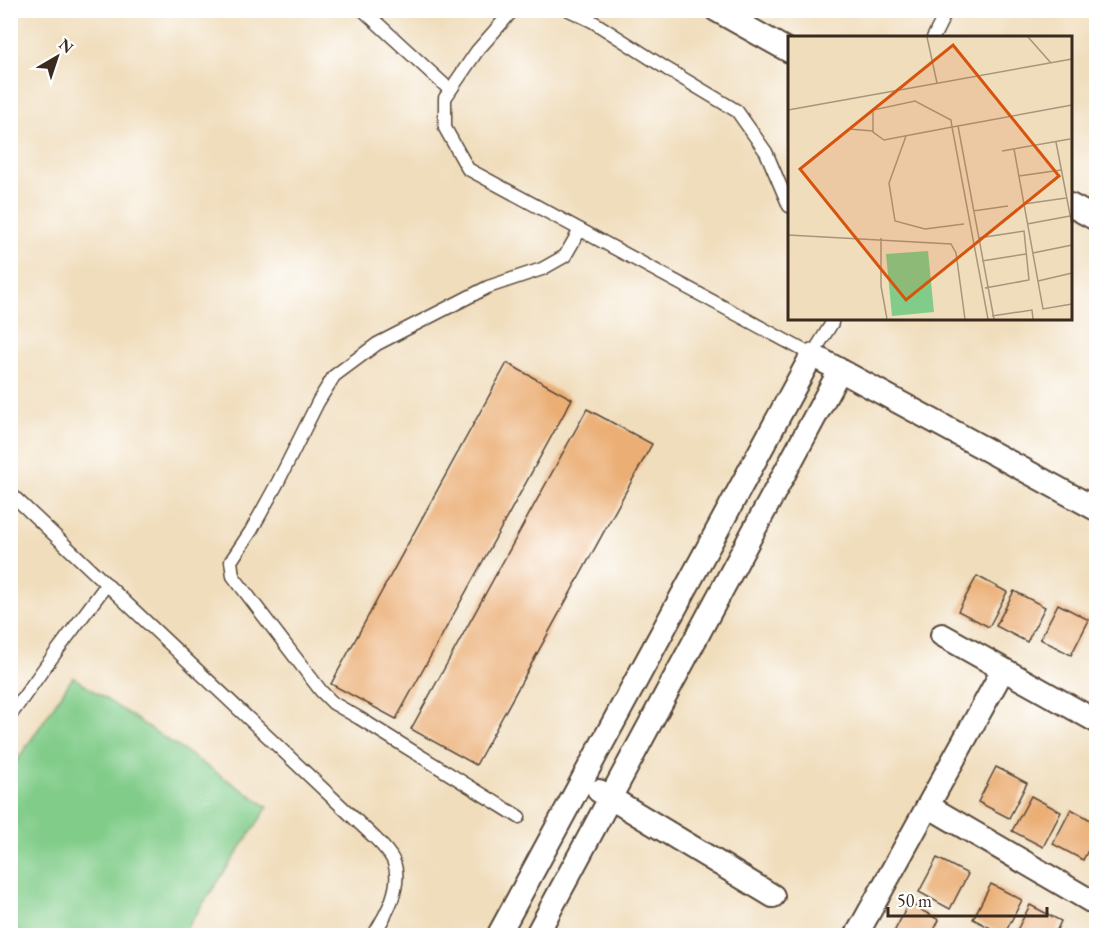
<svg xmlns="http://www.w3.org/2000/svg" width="1107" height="946" viewBox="0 0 1107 946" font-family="'EB Garamond',serif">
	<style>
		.grass { fill: #81cc89; stroke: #5e7b54; stroke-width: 1.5 }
		.building { fill: #ebae75 }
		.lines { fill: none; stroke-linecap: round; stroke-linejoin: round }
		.service-casing { stroke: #564536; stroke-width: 15 }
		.minor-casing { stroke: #564536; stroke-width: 26 }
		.service { stroke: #fff; stroke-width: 12 }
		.minor { stroke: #fff; stroke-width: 22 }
		.inset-road { fill: none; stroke: #a8957d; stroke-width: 1.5 }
		.view { fill: #d7540e; fill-opacity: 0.15; stroke: #d7540e; stroke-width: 3 }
		.inset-edge { fill: none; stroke: #3b2a1e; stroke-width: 3 }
	</style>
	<rect width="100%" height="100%" fill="#fff"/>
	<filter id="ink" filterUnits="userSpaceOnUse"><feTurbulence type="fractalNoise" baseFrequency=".0167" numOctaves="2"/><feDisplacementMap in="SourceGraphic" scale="12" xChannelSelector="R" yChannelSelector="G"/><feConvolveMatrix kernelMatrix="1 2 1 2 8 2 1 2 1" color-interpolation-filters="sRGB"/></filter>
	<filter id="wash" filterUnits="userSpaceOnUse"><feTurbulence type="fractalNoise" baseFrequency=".008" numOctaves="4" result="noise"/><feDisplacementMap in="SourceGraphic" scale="24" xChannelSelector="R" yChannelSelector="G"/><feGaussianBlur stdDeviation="1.35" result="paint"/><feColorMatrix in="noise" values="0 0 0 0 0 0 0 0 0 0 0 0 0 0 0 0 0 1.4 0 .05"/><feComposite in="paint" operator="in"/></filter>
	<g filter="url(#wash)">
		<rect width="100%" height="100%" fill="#f0ddbc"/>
		<path class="grass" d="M73,677l195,130 -86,128h-171v-165z"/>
		<g id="blocks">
			<g class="building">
				<path d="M507,363l65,36 -176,320 -65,-35z"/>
				<path d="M587,409l65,35 -176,321 -65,-36z"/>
				<path d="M977,576l30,16 -18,35 -31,-16z"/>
				<path d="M1014,591l31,16 -18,35 -31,-16z"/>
				<path d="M1058,604l31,16 -18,35 -31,-16z"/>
				<path d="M996,767l31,16 -18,35 -31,-16z"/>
				<path d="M1031,796l30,16 -18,35 -31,-16z"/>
				<path d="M1071,809l25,14v12l-13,25 -30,-16z"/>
				<path d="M937,858l31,16 -18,35 -31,-17z"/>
				<path d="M991,884l31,16 -18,35 -31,-16z"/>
				<path d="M909,903l30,17 -8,16h-39z"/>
				<path d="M1030,905l31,16 -7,15h-40z"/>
			</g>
		</g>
	</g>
	<g filter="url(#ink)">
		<use href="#blocks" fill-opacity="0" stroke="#564536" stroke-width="1.5"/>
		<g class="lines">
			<g class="service-casing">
				<g id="service">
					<path d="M363,10l87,80"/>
					<path d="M513,10l-36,41 -32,47v30l23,41 344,186 20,-32 -1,-5"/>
					<path d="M569,10l23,11 75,48 70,42 29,41 23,54"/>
					<path d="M933,38l14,-28"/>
					<path d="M10,493l365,345c6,6 14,14 18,22 11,25 -7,55 -20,76"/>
					<path d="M10,716l35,-49 62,-83"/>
					<path d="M519,817l-160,-99 -26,-15 -12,-12 -88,-115 -2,-15 20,-30 27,-49 40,-80 16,-26 43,-32 111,-57 54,-18 23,-13 15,-26"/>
				</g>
			</g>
			<g class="minor-casing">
				<g id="minor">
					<path d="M716,10l73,41"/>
					<path d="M1070,205l26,14"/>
					<path d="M942,635l154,86"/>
					<path d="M599,791l174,105"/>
					<path d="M928,806l168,98"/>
					<path d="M498,936l314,-581 284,154"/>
					<path d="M536,936l304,-566"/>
					<path d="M856,936l147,-266"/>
				</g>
			</g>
			<use href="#service" class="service"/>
			<use href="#minor" class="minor"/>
		</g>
	</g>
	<g transform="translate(788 36)">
		<rect width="284" height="284" fill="#f0ddbc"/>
		<path d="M140,215l6,61 -42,4 -6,-62z" fill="#81cc89"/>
		<path class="inset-road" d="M139,1l10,46M240,1l23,26M0,74l284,-51M170,90l36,193M61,93l24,2M118,100l-17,47 6,38 30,8 39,-5M268,106l16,83M226,113l29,160 29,-5M214,115l68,-12M231,140l42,-6M236,168l42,-6M185,175l35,-5M239,188l43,-8M0,199l163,9 5,9 9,66M93,202v48l6,33M190,202l46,-7 5,49 -44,8M245,217l39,-8M194,225l44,-7M250,245l34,-8M204,280l40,-6 1,9M200,283l-36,-192 -1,-7 -36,-19 -42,9v22l11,8 68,-13 6,-1 114,-21"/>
		<path class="view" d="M165,9l106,131 -153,124 -106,-131z"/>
		<rect width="284" height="284" class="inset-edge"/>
	</g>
	<rect width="1107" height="946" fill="none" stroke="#fff" stroke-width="36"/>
	<g transform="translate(57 57) rotate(39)" stroke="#ffffff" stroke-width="4.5" paint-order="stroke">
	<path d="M0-4.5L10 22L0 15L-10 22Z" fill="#3b2a1e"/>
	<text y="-9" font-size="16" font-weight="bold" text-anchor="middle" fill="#3b2a1e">N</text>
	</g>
	<path d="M888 907v9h159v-9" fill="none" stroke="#3b2a1e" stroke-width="3"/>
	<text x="897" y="907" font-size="18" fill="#3b2a1e" stroke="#ffffff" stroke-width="4.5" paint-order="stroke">50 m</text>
</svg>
